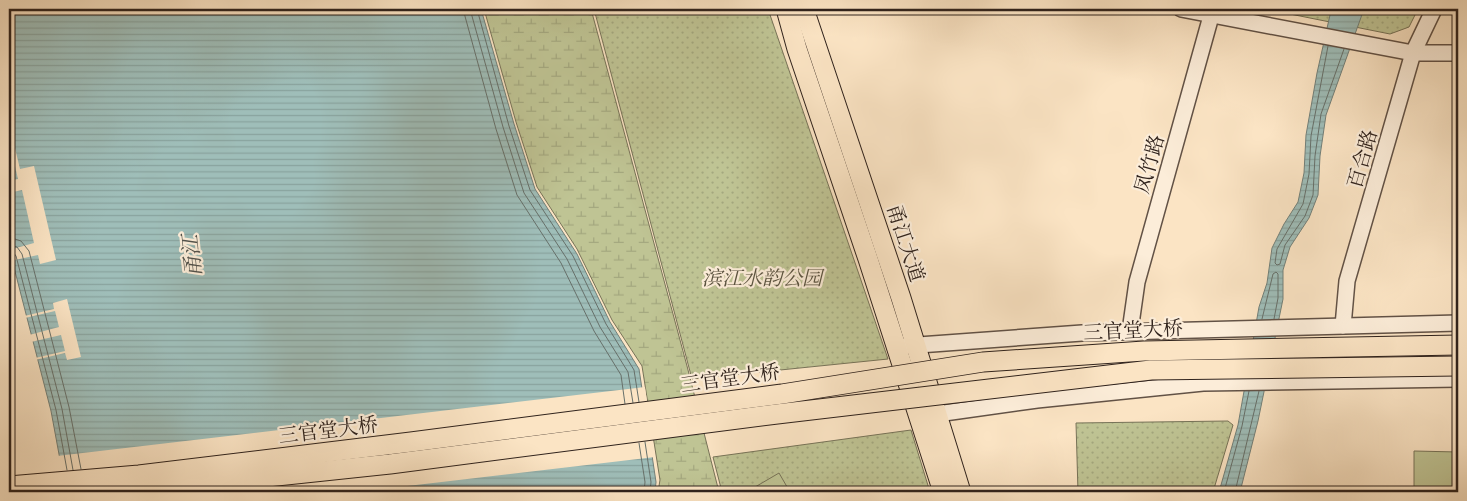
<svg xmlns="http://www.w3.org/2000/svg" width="1467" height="501" viewBox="0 0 1467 501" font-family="'Gentium Book Plus','Noto Serif SC',serif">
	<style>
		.grass { fill: url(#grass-dots); stroke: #777358 }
		.wetland { fill: url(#wetland-marsh); stroke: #777358 }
		.pitch { fill: #bfc494; stroke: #777358 }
		.water { fill: url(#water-rules); stroke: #72807a }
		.pier { fill: #fbe4c4 }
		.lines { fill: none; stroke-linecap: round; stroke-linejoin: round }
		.shore { stroke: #67706a; stroke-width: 1 }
		.minor-casing { stroke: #625246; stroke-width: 18 }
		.major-casing { stroke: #2f221c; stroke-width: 21 }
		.minor { stroke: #fcedd9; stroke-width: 15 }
		.major { stroke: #fbe4c4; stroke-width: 19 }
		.major-bridge-casing { stroke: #2f221c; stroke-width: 21; stroke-linecap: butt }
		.major-bridge { stroke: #fbe4c4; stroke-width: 19 }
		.labels { text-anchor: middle; stroke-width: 4.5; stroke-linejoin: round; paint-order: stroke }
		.street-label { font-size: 20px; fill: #2f221c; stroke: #fcedd9 }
		.park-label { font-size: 20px; font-style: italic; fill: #5a5340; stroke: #fcedd9 }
		.water-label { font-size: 21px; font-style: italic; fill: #51514b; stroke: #fcedd9 }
	</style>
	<defs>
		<pattern id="grass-dots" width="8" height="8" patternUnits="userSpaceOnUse" patternTransform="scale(1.25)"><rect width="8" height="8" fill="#bfc494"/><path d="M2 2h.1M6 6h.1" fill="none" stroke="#a4a87f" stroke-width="1.8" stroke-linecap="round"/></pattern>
		<pattern id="wetland-marsh" width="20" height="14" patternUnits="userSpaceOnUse" patternTransform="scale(1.25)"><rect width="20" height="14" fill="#bfc494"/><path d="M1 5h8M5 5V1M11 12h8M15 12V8" fill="none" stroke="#a4a87f"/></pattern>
		<pattern id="water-rules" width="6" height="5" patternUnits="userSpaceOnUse" patternTransform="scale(1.25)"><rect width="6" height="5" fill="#9fbeb9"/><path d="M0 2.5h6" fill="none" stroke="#89a39e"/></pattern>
	</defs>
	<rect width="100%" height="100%" fill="#fbe4c4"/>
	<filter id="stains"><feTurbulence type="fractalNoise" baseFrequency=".004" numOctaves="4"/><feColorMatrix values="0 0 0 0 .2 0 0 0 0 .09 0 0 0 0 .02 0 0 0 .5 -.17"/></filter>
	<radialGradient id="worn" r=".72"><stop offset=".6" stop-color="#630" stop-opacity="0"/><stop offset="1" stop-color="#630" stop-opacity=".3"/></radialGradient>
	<g class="grass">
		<path d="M594,9h174l120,350 -196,20z"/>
		<path d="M1290,9h128l-9,18 -19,7 -100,-20z"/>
		<path d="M1228,421l5,4 -20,67h-135l-2,-69z"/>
		<path d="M911,430l19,62h-208l-9,-35z"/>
	</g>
	<path class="wetland" d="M484,9h107l96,357 32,126h-61l2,-12 -18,-114 -30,-46 -35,-71 -40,-62 -21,-65z"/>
	<g class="pitch">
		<path d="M1414,451l44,1v40h-44z"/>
		<path d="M779,473l11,19h-39l-1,-2z"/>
	</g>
	<g class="water">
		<path d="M9,9h472l33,115 21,65 42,65 33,68 29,47 17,113 -1,10h-589l-15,-81 -42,-163z"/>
		<path d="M1334,9h30l-38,106 -6,41 -2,39 -9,23 -19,29 -7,23v29l-25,122 -18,71h-21l19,-67 21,-118 8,-24 5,-35 12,-24 14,-22 6,-29 2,-38 11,-62 13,-58z"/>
	</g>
	<g class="pier">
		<path d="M13,140l7,29 14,-3 22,94 -16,4 -2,-9 -28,6 -1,-11 25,-7 -12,-53 -13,3v-12l9,-2 -9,-38z"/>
		<path d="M67,299l14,58 -14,3 -2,-7 -30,7v-2l30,-7 -4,-16 -30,7 -2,-7 30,-8 -4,-16 -30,7 -1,-2 30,-7 -1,-6z"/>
		<path d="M645,387l10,70 -299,35h-292l-7,-36z"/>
	</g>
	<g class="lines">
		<g class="shore">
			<path d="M463,9l33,120 21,66 44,68 33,68 27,44 4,29"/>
			<path d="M470,9l33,118 21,66 43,66 33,68 28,45 5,31"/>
			<path d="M477,9l32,117 21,64 43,66 33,68 28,46 5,32"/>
			<path d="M1328,46l-17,90 -2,38 -6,30 -26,45 -2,14 2,2 3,-1 5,-19 20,-29 8,-21 2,-39 6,-42 23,-65"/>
			<path d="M9,237l12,4 8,10 40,156 12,62"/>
			<path d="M9,245l8,2 5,7 40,155 11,61"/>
			<path d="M9,251l4,1 3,4 40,154 11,60"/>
			<path d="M1262,319l11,-45 3,-2 2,2v24l-4,21"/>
			<path d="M645,442l6,40 -1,10"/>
			<path d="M639,443l6,39 -1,10"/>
			<path d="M1224,492l18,-66 7,-35"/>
			<path d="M1235,492l24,-101"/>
		</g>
		<g class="minor-casing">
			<g id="minor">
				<path d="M1181,9l232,44h45"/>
				<path d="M1343,326l4,-45 66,-228 21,-44"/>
				<path d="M1130,331l7,-49 76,-273"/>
				<path d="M905,346l177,-13 376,-10"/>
				<path d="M927,417l10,-3 100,-14 166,-17 255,-4"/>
			</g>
		</g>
		<g class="major-casing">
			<g id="major">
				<path d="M786,9l11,40 71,210 75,233"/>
				<path d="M804,9l97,289 60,194"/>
			</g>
		</g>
		<use href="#minor" class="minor"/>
		<use href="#major" class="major"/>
		<g class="major-bridge-casing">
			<g id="major-bridge">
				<path d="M9,486l130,-11 272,-33 371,-48 201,-32 161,-11 314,-6"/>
				<path d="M126,492l264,-28 387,-50 374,-44 307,-4"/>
			</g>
		</g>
		<use href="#major-bridge" class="major-bridge"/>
	</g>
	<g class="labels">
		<g class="street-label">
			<text transform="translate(1362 159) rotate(-74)" y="7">百合路</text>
			<text transform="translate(1149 164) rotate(-74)" y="7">凤竹路</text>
			<text transform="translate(906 243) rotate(72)" y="7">甬江大道</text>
			<text transform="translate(1133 330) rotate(-3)" y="7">三官堂大桥</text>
			<text transform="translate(730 378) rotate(-8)" y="7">三官堂大桥</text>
			<text transform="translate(328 430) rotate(-7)" y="7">三官堂大桥</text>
		</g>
		<g class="park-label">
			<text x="762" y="285">滨江水韵公园</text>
		</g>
		<g class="water-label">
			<text transform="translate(192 256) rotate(-96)" y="7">甬江</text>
		</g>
	</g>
	<rect width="1467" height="501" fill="none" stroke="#fbe4c4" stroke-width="30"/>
	<rect x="10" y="10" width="1447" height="481" fill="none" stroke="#2f221c" stroke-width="2.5"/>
	<rect x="15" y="15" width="1437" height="471" fill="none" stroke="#2f221c"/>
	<rect width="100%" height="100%" filter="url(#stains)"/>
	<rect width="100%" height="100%" fill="url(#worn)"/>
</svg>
